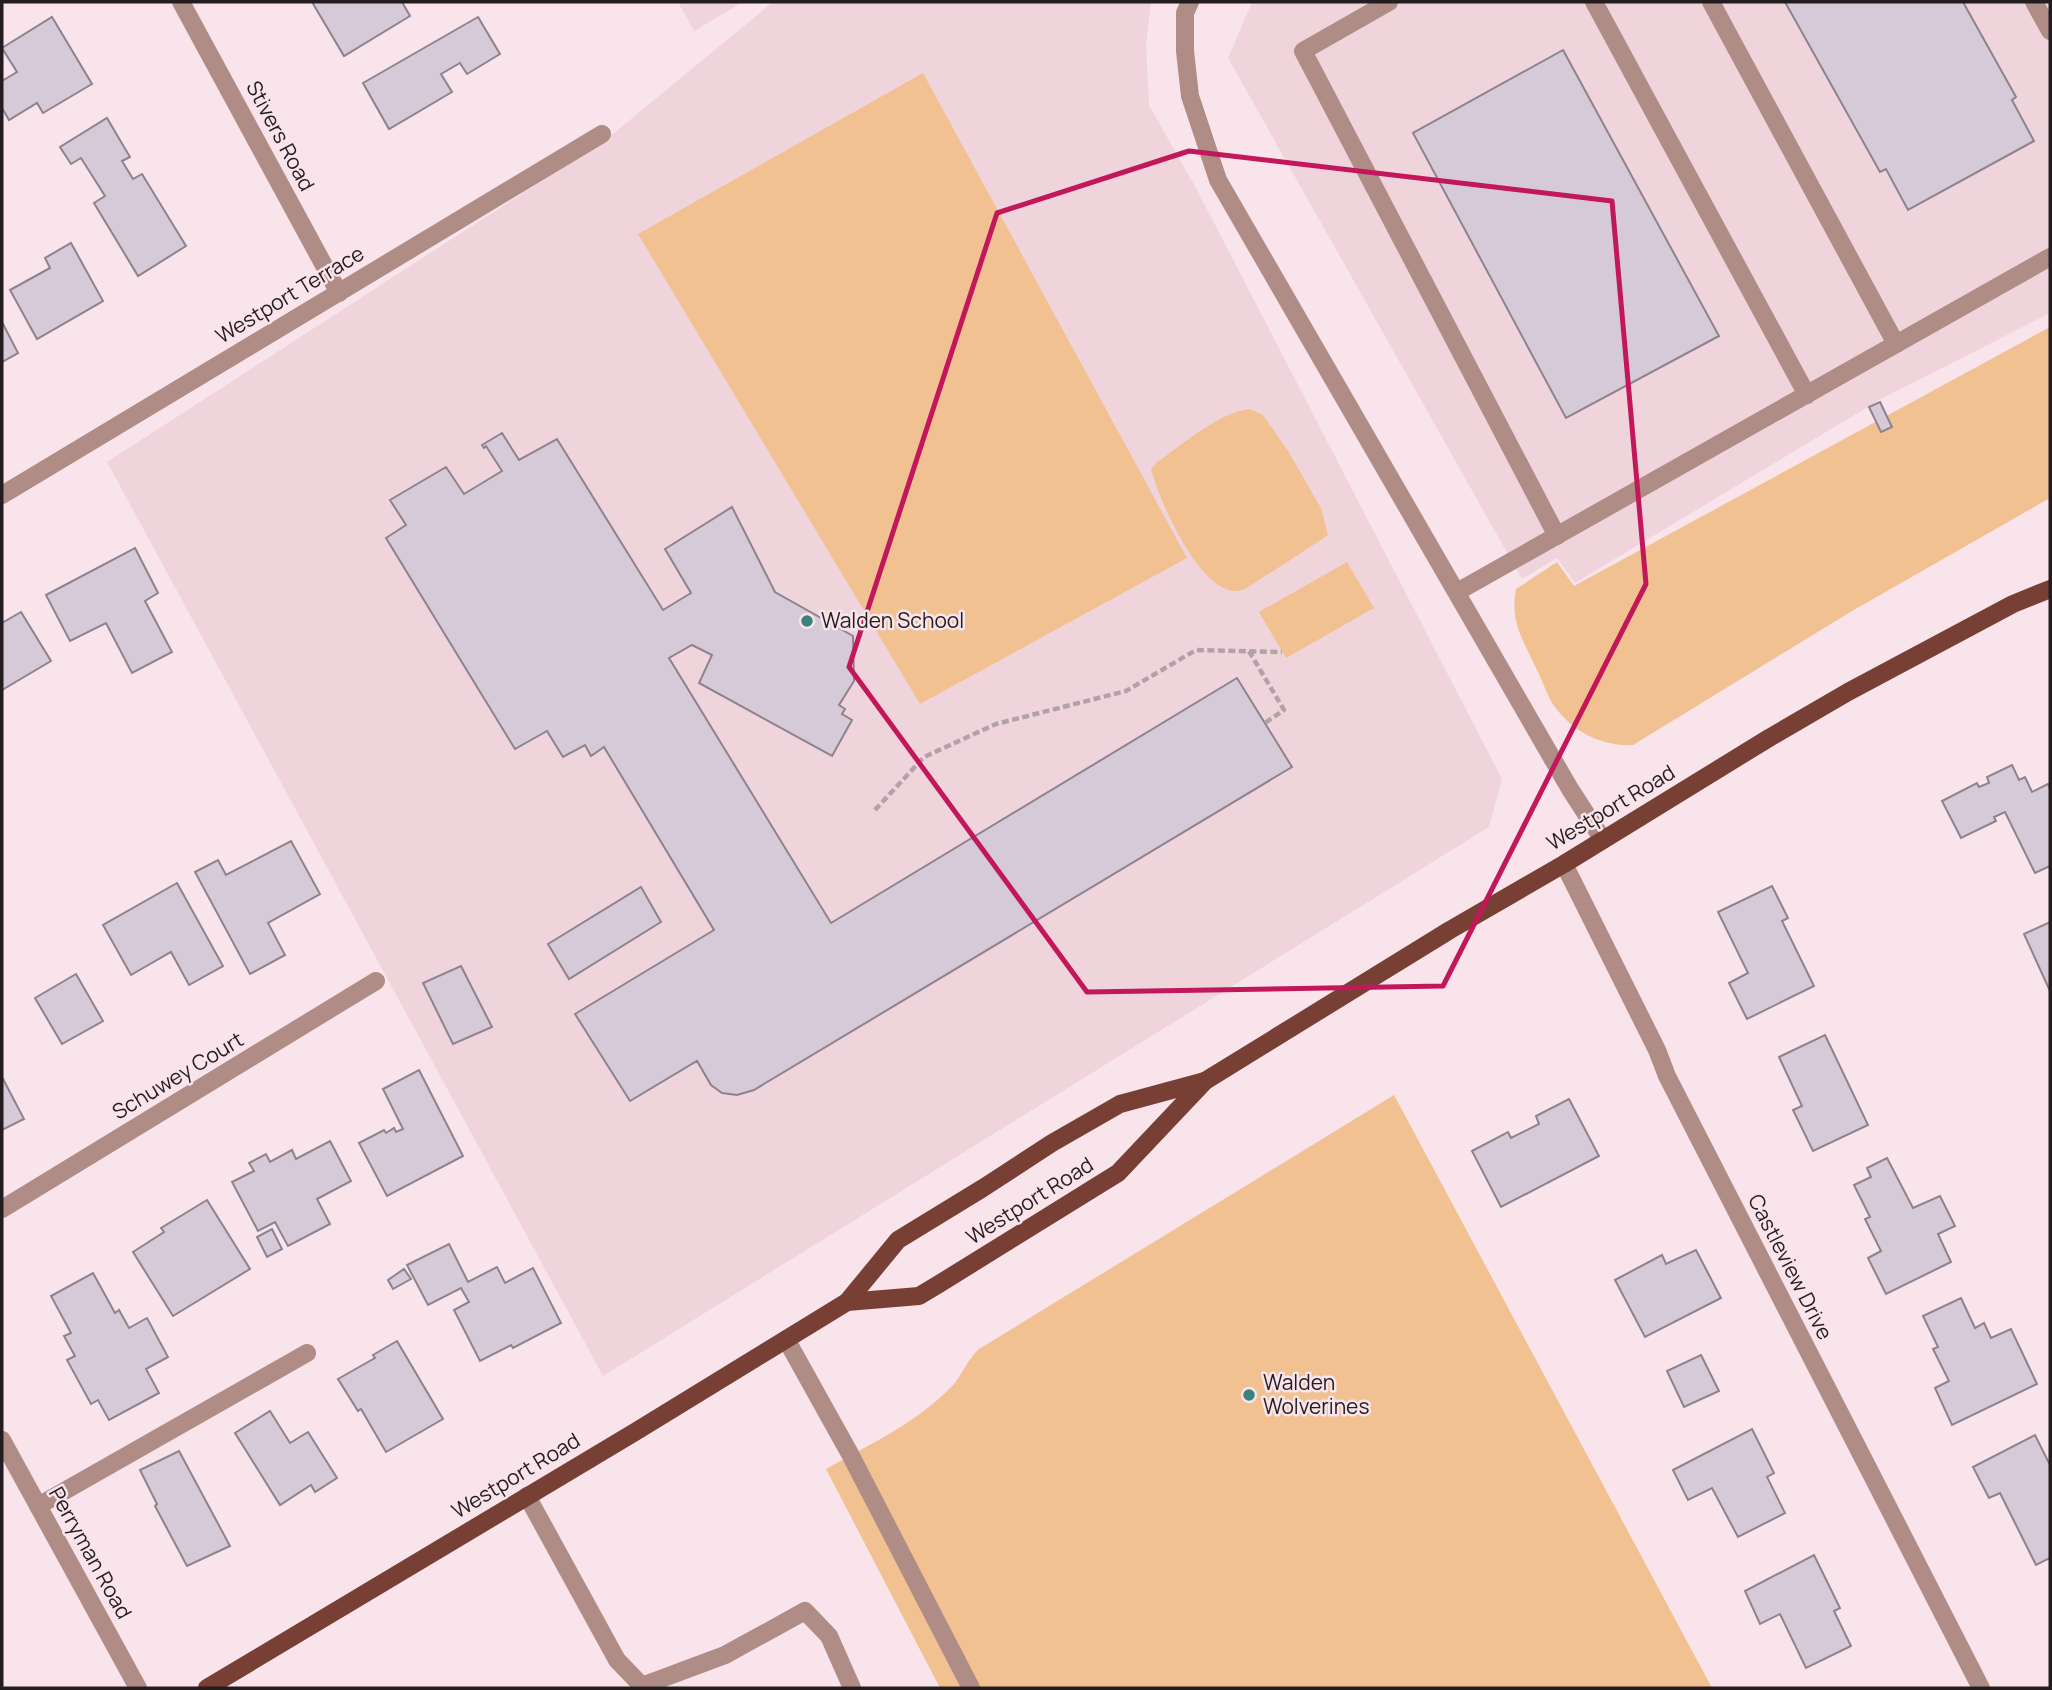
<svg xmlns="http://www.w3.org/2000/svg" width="2052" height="1690" viewBox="0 0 2052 1690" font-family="Manrope,sans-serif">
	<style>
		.built { fill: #f0d4dc }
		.green { fill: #f1c192 }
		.building { fill: #d7cad8; stroke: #8e828f; stroke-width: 2 }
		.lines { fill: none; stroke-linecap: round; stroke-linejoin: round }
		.path { stroke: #b2a2a7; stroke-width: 4.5; stroke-dasharray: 7 3.5; stroke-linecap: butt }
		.minor { stroke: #af8d86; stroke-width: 18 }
		.major { stroke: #783f35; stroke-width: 18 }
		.marked { fill: none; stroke: #c2185b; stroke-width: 5; stroke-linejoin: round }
		.poi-dot { fill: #3c837d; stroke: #f8e4ea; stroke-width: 2.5 }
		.labels { text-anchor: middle; stroke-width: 5; stroke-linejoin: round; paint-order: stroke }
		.street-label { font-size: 21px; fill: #241d1f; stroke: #f8e4ea }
		.poi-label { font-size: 21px; fill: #241d1f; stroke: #f8e4ea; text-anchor: start }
	</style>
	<rect width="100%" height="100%" fill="#f8e4ea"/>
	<g class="built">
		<path d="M678,2h65l-49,29z"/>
		<path d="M773,2h378l-5,43 3,60 47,83 306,591 -13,48 -886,549 -496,-914 501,-324z"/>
		<path d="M1252,2h798v311l-169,86 -306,184 -18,-25 -35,21 -294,-521z"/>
	</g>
	<g class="green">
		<path d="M923,73l264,485 -267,146 -282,-470z"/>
		<path d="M2050,327v171l-198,113 -219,134c-33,2 -65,-16 -82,-44 -6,-11 -10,-24 -16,-35 -13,-29 -25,-44 -19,-77l41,-27 17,24z"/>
		<path d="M1250,409l13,6 25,36 33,57 7,27c-21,14 -42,28 -63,41 -7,4 -15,11 -23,14 -39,12 -84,-92 -91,-121l5,-6c26,-18 63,-51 94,-54z"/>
		<path d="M1347,562l27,46 -88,50 -27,-46z"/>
		<path d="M1394,1095l318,593h-772l-114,-219c43,-24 94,-48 128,-85 9,-11 14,-25 25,-35z"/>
	</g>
	<g class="building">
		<path d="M312,2h90l8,14 -66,40z"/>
		<path d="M1785,2h178l53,95 -4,3 22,41 -126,69 -22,-41 -6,3z"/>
		<path d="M52,17l40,67 -49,29 -6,-10 -28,17 -7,-12v-27l15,-9 -15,-24z"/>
		<path d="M478,17l22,37 -33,20 -7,-11 -19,11 11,18 -63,37 -26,-46z"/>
		<path d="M1563,50l156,286 -153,82 -153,-285z"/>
		<path d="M107,118l23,39 -8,4 11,18 9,-5 44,72 -48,30 -44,-73 11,-7 -24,-38 -10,6 -11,-17z"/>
		<path d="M71,243l32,58 -66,38 -27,-49 40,-22 -5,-10z"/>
		<path d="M2,322l16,31 -16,9z"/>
		<path d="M1880,402l12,25 -11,5 -12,-25z"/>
		<path d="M502,433l17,27 38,-21 106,171 28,-17 -26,-44 67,-42 43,85 78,44 1,45 -15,24 6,4 -3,5 10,6 -20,36 -133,-73 13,-28 -20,-10 -23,13 162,265 406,-245 55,89 -538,323 -17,5 -15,-2 -11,-8 -14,-24 -67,40 -55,-87 139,-84 -110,-183 -13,9 -6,-11 -22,12 -16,-26 -32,18 -129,-211 20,-13 -16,-25 56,-33 18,27 38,-23 -16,-25 -2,2 -2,-3z"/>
		<path d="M135,548l23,45 -13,8 27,51 -40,21 -26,-50 -36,18 -24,-46z"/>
		<path d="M21,612l30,49 -49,29v-67z"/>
		<path d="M2012,765l7,15 6,-3 7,15 16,-8 2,5v77l-15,7 -30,-61 -11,5 2,4 -35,17 -19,-37 35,-18 2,4 10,-4 -2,-6z"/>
		<path d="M291,841l29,53 -52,29 17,32 -35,19 -55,-102 23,-12 8,15z"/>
		<path d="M177,883l46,83 -34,19 -18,-33 -40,23 -28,-50z"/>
		<path d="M1772,886l16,32 -6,3 32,65 -67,33 -18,-36 19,-10 -30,-61z"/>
		<path d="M641,887l20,35 -92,57 -21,-35z"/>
		<path d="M2050,922v69l-26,-57z"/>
		<path d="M461,966l31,61 -39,17 -30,-61z"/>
		<path d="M76,974l27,47 -41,23 -27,-46z"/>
		<path d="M1825,1035l43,90 -55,26 -20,-41 9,-4 -23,-49z"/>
		<path d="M419,1070l44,86 -76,40 -28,-53 25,-13 2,3 8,-5 2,4 7,-3 -20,-40z"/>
		<path d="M2,1077l22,42 -22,11z"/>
		<path d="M1569,1099l30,57 -98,51 -29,-56 36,-19 3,6 28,-14 -3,-8z"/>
		<path d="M330,1141l21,40 -34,18 13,25 -42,22 -13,-24 -17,9 -26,-49 22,-11 -5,-8 17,-9 4,8 22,-12 4,9z"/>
		<path d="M1887,1158l26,50 27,-12 15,30 -17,8 13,28 -65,32 -18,-36 13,-7 -16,-32 5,-2 -16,-32 17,-8 -4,-9z"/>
		<path d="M207,1200l43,69 -77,47 -40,-64 31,-20 -3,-4z"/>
		<path d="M272,1229l10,20 -15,8 -10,-20z"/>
		<path d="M449,1244l19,38 29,-15 8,16 28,-15 28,55 -48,25 -2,-3 -31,16 -26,-51 15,-8 -8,-14 -33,17 -21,-40z"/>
		<path d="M1696,1250l25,48 -76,39 -30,-57 47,-25 4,9z"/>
		<path d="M404,1269l7,10 -18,10 -5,-9z"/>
		<path d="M93,1273l22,40 4,-3 10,18 18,-10 21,39 -22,12 13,24 -50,27 -11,-20 -7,4 -24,-44 8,-4 -11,-20 7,-3 -20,-37z"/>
		<path d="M1961,1298l14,30 9,-5 7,15 20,-9 26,55 -85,41 -17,-37 14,-7 -16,-32 5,-2 -15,-31z"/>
		<path d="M397,1341l46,78 -57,33 -25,-43 -3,2 -20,-32 37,-21 -2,-3z"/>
		<path d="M1701,1355l18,36 -35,16 -17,-36z"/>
		<path d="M270,1411l20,32 18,-11 29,46 -22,14 -4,-7 -31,20 -45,-72z"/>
		<path d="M1752,1429l22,44 -7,4 18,36 -47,24 -26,-49 -24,12 -15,-30z"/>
		<path d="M2035,1435l15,30v93l-14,7 -36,-72 -11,5 -16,-31z"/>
		<path d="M179,1451l51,95 -43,20 -32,-60 2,-2 -17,-34z"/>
		<path d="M1814,1555l26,53 -6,3 17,35 -45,22 -26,-54 -20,10 -15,-33z"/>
	</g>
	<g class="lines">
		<g class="path">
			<path d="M1249,651l35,59 -19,13"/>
			<path d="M875,810l49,-53 72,-33 130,-33 70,-41 86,2"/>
		</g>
		<g class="minor">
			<path d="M181,2l158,291"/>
			<path d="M1190,2l-5,11v38l5,45 28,84 352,609 33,51"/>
			<path d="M1389,2l-86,49 254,485"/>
			<path d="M1594,2l213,393"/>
			<path d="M1711,2l185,342"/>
			<path d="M2034,2l16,29"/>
			<path d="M2,495l600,-361"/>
			<path d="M1457,592l593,-335"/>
			<path d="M1564,864l93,186 10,26 314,612"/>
			<path d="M2,1209l374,-228"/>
			<path d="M786,1339l64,115 121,234"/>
			<path d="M2,1440l136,248"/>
			<path d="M527,1496l90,164 25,26 83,-31 80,-44 24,25 23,52"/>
			<path d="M38,1506l269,-153"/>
		</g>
		<g class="major">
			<path d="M847,1302l72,-6 20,-12 179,-111 87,-92 245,-151 114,-66 205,-126 79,-46 165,-88 37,-15"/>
			<path d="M207,1688l428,-256 212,-130 51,-62 85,-52 69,-45 68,-39 85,-23"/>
		</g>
	</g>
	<path class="marked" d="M1189,151l423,50 34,383 -203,402 -356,6 -238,-325 148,-454z"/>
	<g class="poi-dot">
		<circle cx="807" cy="621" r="7"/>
		<circle cx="1249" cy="1395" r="7"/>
	</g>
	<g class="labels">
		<g class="street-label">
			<text transform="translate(280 136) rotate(62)" y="7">Stivers Road</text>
			<text transform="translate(290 295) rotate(-31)" y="7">Westport Terrace</text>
			<text transform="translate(1611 808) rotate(-31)" y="7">Westport Road</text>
			<text transform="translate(178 1076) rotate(-31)" y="7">Schuwey Court</text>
			<text transform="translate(1030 1201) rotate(-32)" y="7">Westport Road</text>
			<text transform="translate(1790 1267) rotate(63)" y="7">Castleview Drive</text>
			<text transform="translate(516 1476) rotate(-31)" y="7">Westport Road</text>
			<text transform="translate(90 1553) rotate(61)" y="7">Perryman Road</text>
		</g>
		<g class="poi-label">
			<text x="821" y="628">Walden School</text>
			<text x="1263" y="1390">Walden<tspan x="1263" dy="24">Wolverines</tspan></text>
		</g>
	</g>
	<rect width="2052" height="1690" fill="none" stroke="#241d1f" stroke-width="7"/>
</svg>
